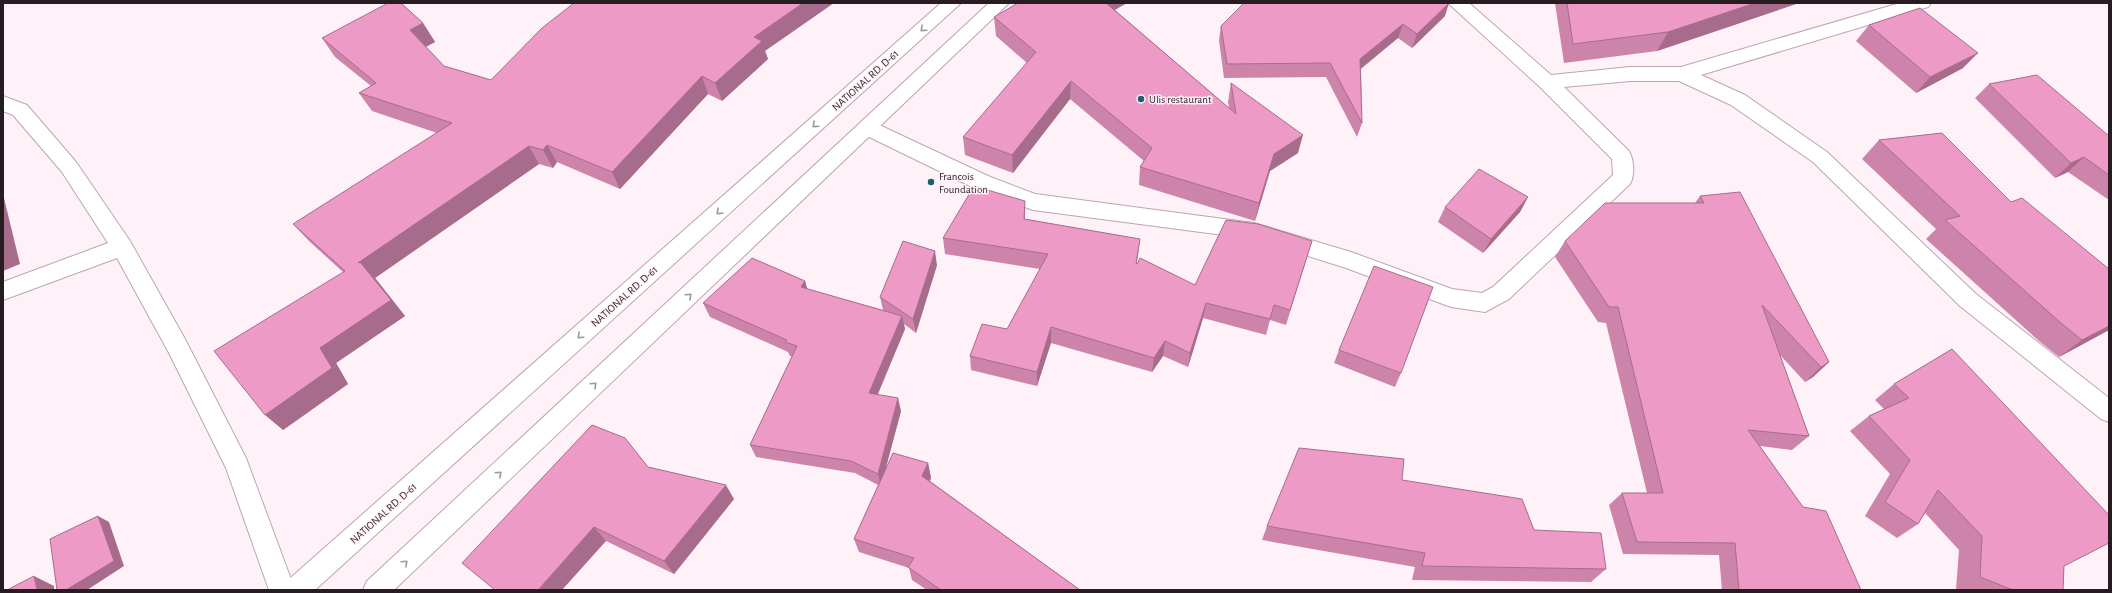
<svg xmlns="http://www.w3.org/2000/svg" width="2112" height="593" viewBox="0 0 2112 593" font-family="'Alegreya Sans',sans-serif">
	<style>
		.lines { fill: none; stroke-linecap: round; stroke-linejoin: round }
		.street-casing { stroke: #bea4b1; stroke-width: 2 }
		.highway-casing { stroke: #bea4b1; stroke-width: 2 }
		.street { fill: #fff; fill-rule: evenodd }
		.highway { fill: #fff; fill-rule: evenodd }
		.wall { fill: #cd84ab }
		.shaded-wall { fill: #a76c8b }
		.building { fill: #ee9ac7; stroke: #a76c8b }
		.oneway { stroke: #9d999b }
		.poi-dot { fill: #1c5f73; stroke: #fef2f8; stroke-width: 1.5 }
		.labels { text-anchor: middle; stroke-width: 3; stroke-linejoin: round; paint-order: stroke }
		.street-label { font-size: 11px; fill: #261c21; stroke: #fef2f8 }
		.poi-label { font-size: 11px; fill: #261c21; stroke: #fef2f8; text-anchor: start }
	</style>
	<rect width="100%" height="100%" fill="#fef2f8"/>
	<g class="lines">
		<g class="street-casing">
			<g id="street">
				<path d="M1448,3h21l82,72 79,-8h51l219,-64h31l-3,4 -227,68 44,20 82,57 149,142 133,104v24l-8,-3 -141,-113 -147,-144 -82,-57 -52,-24h-49l-66,6 65,64c5,9 6,24 1,33l-121,115 -24,13 -34,-5 -105,-39 -92,-29 -221,-29 -59,-22 -113,-55 -3,-5 3,-5 7,-2 7,2 113,53 47,18 219,29 97,29 101,37 30,4 11,-6 120,-112 -1,-16 -72,-72z"/>
				<path d="M3,96l24,9 49,57 54,79 55,98 61,119 49,132h-26l-43,-122 -57,-115 -52,-95 -114,42v-18l105,-39 -46,-71 -49,-57 -10,-4z"/>
			</g>
		</g>
		<g class="highway-casing">
			<g id="highway">
				<path d="M941,3h20l-646,587h-32l4,-9z"/>
				<path d="M989,3h20l-615,587h-31l4,-9z"/>
			</g>
		</g>
		<use href="#street" class="street"/>
		<use href="#highway" class="highway"/>
	</g>
	<g class="wall">
		<path d="M1555,3h244l-142,48 -93,12z"/>
		<path d="M1115,10l114,98 -1,-6 3,-19 67,70 -28,18 -15,50 -116,-36 1,-18 4,-6 -74,-62 -57,74 -48,-18 -2,-18 64,-74 -31,-27 -2,-19z"/>
		<path d="M1445,16l-33,32 -14,-10 -37,31 1,54 -5,14 -31,-60 -102,1 -5,-38 2,-14z"/>
		<path d="M423,23l12,19 -9,5 18,19 47,14 274,-29 3,8 -46,42 -14,-7 -88,95 -63,-27 -4,6 -14,-4 -164,114 30,38 -69,47 12,21 -65,46 60,-158 -34,-31 -16,-17 144,-91 -65,-22 -13,-18 12,-7 -36,-29 -13,-19z"/>
		<path d="M1869,25l94,43 -47,25 -60,-52z"/>
		<path d="M1989,84l120,52v64l-41,-28 -13,6 -80,-80z"/>
		<path d="M1879,140l230,190 -50,27 -20,-16 -113,-102 10,-10 -74,-70z"/>
		<path d="M1700,196l129,166 -16,15 -8,5 -25,-27 29,81 -17,14 -32,-4 101,144h-139l-3,-35 -96,-1 -14,-49 13,-12h25l-41,-170 -8,-1 -43,-65 10,-16 130,-38z"/>
		<path d="M1528,197l-8,15 -37,41 -45,-31 7,-15z"/>
		<path d="M1025,219l115,20 -4,25 59,21 117,-44 -26,84 -16,-5 -4,15 -63,-17 -15,49 -25,-11 -11,16 -101,-29 -14,43 -66,-16 -1,-14 37,-27 33,-60 -95,-15 -2,-16z"/>
		<path d="M937,265l-21,68 -12,-9 1,5 -28,65 24,17 -15,56 42,-4 3,15 -1,3 150,109h-153l-15,-10 -3,-12 -50,-16 -5,-13 24,-54 -23,-12 -99,-16 -6,-12 42,-89h-2l-2,-4 -78,-35 -7,-14 102,-22 2,8 76,21 -3,-13z"/>
		<path d="M1952,349l112,217 -1,24h-104l-3,-1 3,-39 -34,-37 -7,11 -21,14 -32,-22 25,-42 -40,-43 19,-15 15,-7 -9,-9 19,-16z"/>
		<path d="M1339,350l62,23 -6,14 -61,-24z"/>
		<path d="M648,467l86,32 -60,75 -68,-33 -111,49z"/>
		<path d="M1402,480l132,50 72,39 -15,13 -179,-2 3,-13 -153,-27 5,-14z"/>
	</g>
	<g class="shaded-wall">
		<path d="M803,3h31l-69,48 3,8 -46,42 -7,-18 39,-46z"/>
		<path d="M1102,3h25l-26,15z"/>
		<path d="M1449,3l-4,13 -33,32 5,-14z"/>
		<path d="M1755,3h44l-142,48 11,-19z"/>
		<path d="M423,23l12,19 -14,7 -11,-19z"/>
		<path d="M1403,24l-5,14 -42,34 4,-13z"/>
		<path d="M1978,53l-15,15 -47,25 14,-16z"/>
		<path d="M702,76l6,18 -88,95 -8,-17z"/>
		<path d="M1071,81l-1,18 -57,74 -1,-18z"/>
		<path d="M1303,135l-5,18 -28,18 -15,50 4,-18 15,-49z"/>
		<path d="M547,145l10,17 -4,6 -10,-18z"/>
		<path d="M529,146l10,18 -164,114 30,38 -69,47 12,21 -65,46 -18,-15 93,-152z"/>
		<path d="M2084,157l-16,15 -13,6 16,-15z"/>
		<path d="M3,194l17,70 -17,7z"/>
		<path d="M1528,197l-8,15 -37,41 8,-14z"/>
		<path d="M1025,201v34l-1,-16z"/>
		<path d="M1140,239l-2,16 -4,24 2,-16z"/>
		<path d="M935,251l2,14 -21,68 -3,-14z"/>
		<path d="M805,281l4,14 -8,-8z"/>
		<path d="M1206,303l-3,15 -15,49 2,-14z"/>
		<path d="M902,316l3,13 -32,77 -4,-13z"/>
		<path d="M2109,326v4l-50,27 23,-17z"/>
		<path d="M1051,327v16l-14,43v-14z"/>
		<path d="M1165,341l-2,15 -11,16 2,-14z"/>
		<path d="M1829,362l-16,15 -8,5 16,-15z"/>
		<path d="M898,398l3,13 -20,75 -3,-12z"/>
		<path d="M928,463l3,15 -6,12 -3,-14z"/>
		<path d="M726,485l8,14 -60,75 -10,-13z"/>
		<path d="M98,516l11,6 15,44 -37,24h-21z"/>
		<path d="M594,527l12,14 -44,49h-24z"/>
		<path d="M34,576l20,10v4h-17z"/>
	</g>
	<g class="building">
		<path d="M388,3h13l22,20 -13,7 34,36 47,14 51,-52 32,-25h229l-49,34 8,4 -47,42 -13,-7 -90,96 -65,-27 -4,5 -14,-4 -171,117 2,-1 31,38 -71,48 12,20 -67,47 -51,-64 131,-80 -52,-47 159,-101 -93,-30 17,-10 -54,-45z"/>
		<path d="M1018,3h88l130,111 -5,-31 72,52 -29,19 -15,49 -119,-36 12,-19 -81,-67 -59,74 -49,-18 73,-85 -42,-35z"/>
		<path d="M1244,3h205l-32,31 -14,-10 -43,35 2,64 -32,-60 -103,1 -6,-38z"/>
		<path d="M1567,3h188l-87,29 -95,12z"/>
		<path d="M1920,8l58,45 -48,24 -61,-52z"/>
		<path d="M2037,75l72,61v39l-25,-18 -13,6 -82,-79z"/>
		<path d="M1942,133l69,69 11,-4 87,71v57l-27,14 -20,-16 -117,-104 15,-4 -81,-76z"/>
		<path d="M1479,169l49,28 -37,42 -46,-32z"/>
		<path d="M974,186l51,15 -1,18 116,20 -4,24 1,1 3,-6 55,27 31,-65 32,4 54,17 -22,69 -16,-5 -4,14 -64,-16 -16,50 -25,-12 -11,17 -103,-31 -14,45 -67,-16 12,-32 25,5 41,-75 -105,-16z"/>
		<path d="M1740,192l89,170 -8,5 -59,-62 47,131 -61,-6 55,77 23,4 35,79h-122l-4,-47 -98,-1 -15,-49h41l-45,-186h-9l-44,-66 40,-38h99l-4,-7z"/>
		<path d="M903,241l32,10 -22,68 -33,-22z"/>
		<path d="M752,258l53,23 -4,6 101,29 -33,77 29,5 -20,76 -27,-13 -101,-16 47,-99 -12,-4 2,-2 -84,-37z"/>
		<path d="M1374,266l59,21 -32,86 -62,-23z"/>
		<path d="M1952,349l157,166v28l-45,23 -1,24h-50l-33,-13 2,-41 -44,-46 -20,34 -33,-22 25,-42 -41,-44 40,-18 -15,-14z"/>
		<path d="M592,425l33,13 23,29 78,18 -62,76 -70,-34 -56,63h-43l-33,-27z"/>
		<path d="M1299,448l105,11 -2,21 120,19 12,31 67,3 5,36 -184,-3 3,-13 -158,-27z"/>
		<path d="M893,453l35,10 -6,13 158,114h-139l-33,-23 6,-9 -60,-19z"/>
		<path d="M98,516l16,45 -48,29h-9l-7,-51z"/>
		<path d="M34,576l3,14h-30z"/>
	</g>
	<defs><path id="oneway-chevron" d="M-2-3.5L2.5 0L-2 3.5" fill="none" stroke-width="1.6" stroke-linecap="round" stroke-linejoin="round"/></defs>
	<g class="oneway">
		<use href="#oneway-chevron" transform="translate(923 29) rotate(138)"/>
		<use href="#oneway-chevron" transform="translate(815 125) rotate(138)"/>
		<use href="#oneway-chevron" transform="translate(719 212) rotate(138)"/>
		<use href="#oneway-chevron" transform="translate(689 296) rotate(-43)"/>
		<use href="#oneway-chevron" transform="translate(580 336) rotate(138)"/>
		<use href="#oneway-chevron" transform="translate(594 385) rotate(-43)"/>
		<use href="#oneway-chevron" transform="translate(499 474) rotate(-43)"/>
		<use href="#oneway-chevron" transform="translate(405 563) rotate(-43)"/>
	</g>
	<g class="poi-dot">
		<circle cx="1141" cy="99" r="4"/>
		<circle cx="931" cy="182" r="4"/>
	</g>
	<g class="labels">
		<g class="street-label">
			<text transform="translate(865 80) rotate(-42)" y="4">NATIONAL RD. D-61</text>
			<text transform="translate(624 296) rotate(-42)" y="4">NATIONAL RD. D-61</text>
			<text transform="translate(383 513) rotate(-42)" y="4">NATIONAL RD. D-61</text>
		</g>
		<g class="poi-label">
			<text x="1149" y="103">Ulis restaurant</text>
			<text x="939" y="180">Francois<tspan x="939" dy="13">Foundation</tspan></text>
		</g>
	</g>
	<rect width="2112" height="593" fill="none" stroke="#261c21" stroke-width="8"/>
</svg>
